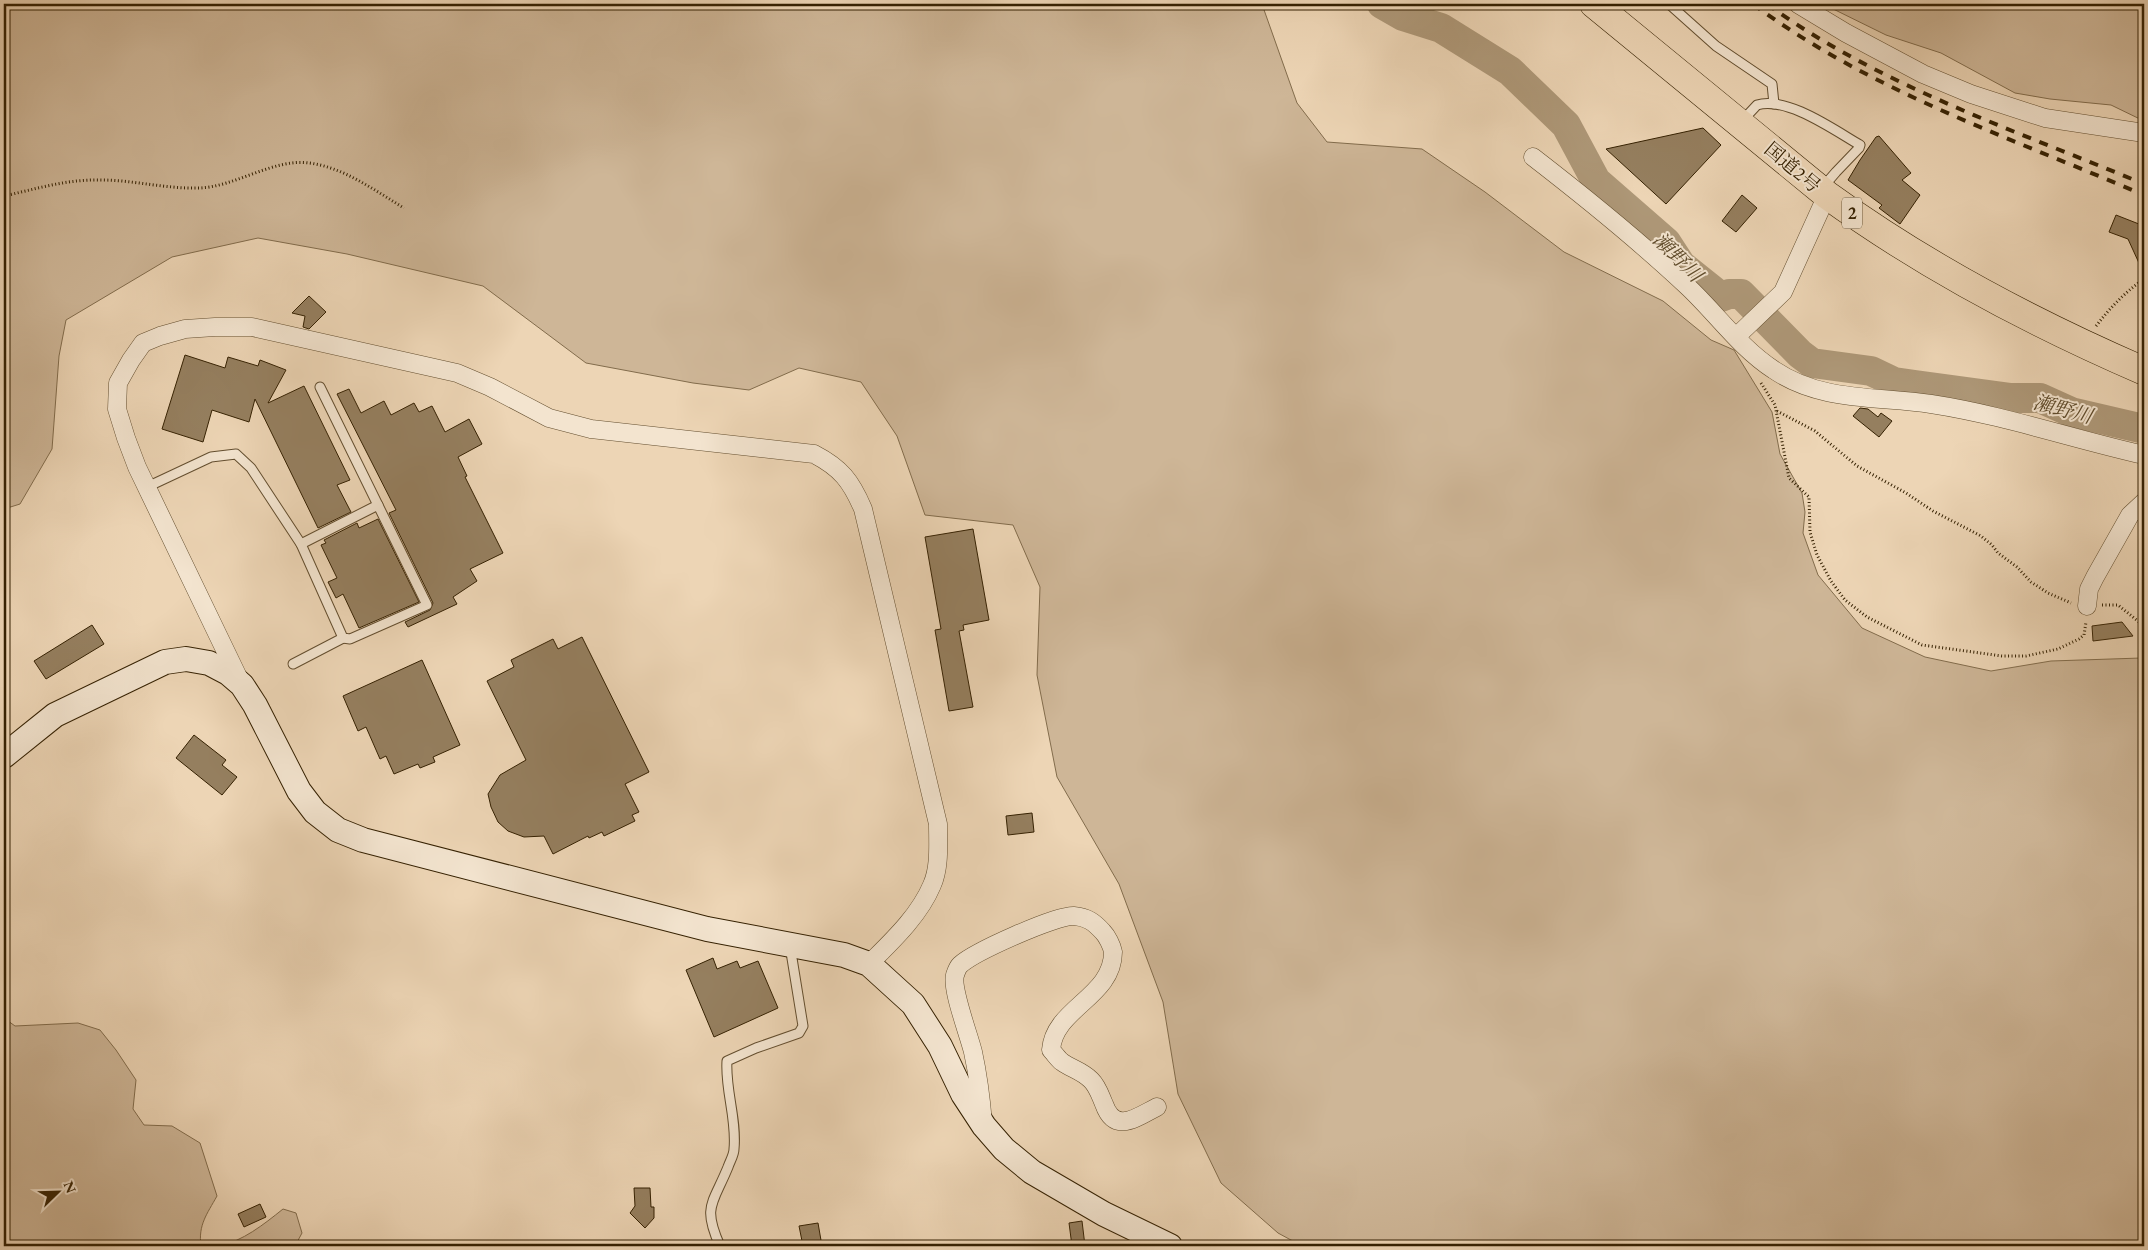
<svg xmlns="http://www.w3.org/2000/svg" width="2148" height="1250" viewBox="0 0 2148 1250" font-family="'EB Garamond','Noto Serif JP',serif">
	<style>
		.green { fill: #ceb697; stroke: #826c4c }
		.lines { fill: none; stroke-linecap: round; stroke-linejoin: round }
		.river { stroke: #ae9878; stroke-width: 30 }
		.building { fill: #957f5f; stroke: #352102 }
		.lane-casing { stroke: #634e2f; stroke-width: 11 }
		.street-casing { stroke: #634e2f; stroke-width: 19 }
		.secondary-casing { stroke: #352102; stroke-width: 26 }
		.highway-casing { stroke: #352102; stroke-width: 29 }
		.path { stroke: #352102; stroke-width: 3; stroke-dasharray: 1 2.5; stroke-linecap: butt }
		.lane { stroke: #f3e4cf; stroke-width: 9 }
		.street { stroke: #f3e4cf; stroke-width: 18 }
		.secondary { stroke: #f3e4cf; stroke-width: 24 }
		.highway { stroke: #edd5b5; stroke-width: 28 }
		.rail { stroke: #352102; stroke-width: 4; stroke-dasharray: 9 9; stroke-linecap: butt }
		.labels { text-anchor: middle; stroke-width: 4; stroke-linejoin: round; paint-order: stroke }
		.shield { fill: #f3e4cf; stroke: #6e5c40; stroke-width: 1 }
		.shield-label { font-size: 18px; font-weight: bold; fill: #352102 }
		.street-label { font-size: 19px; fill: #352102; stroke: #f3e4cf }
		.water-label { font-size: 20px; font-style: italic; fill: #5f4b2b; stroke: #f3e4cf }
	</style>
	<rect width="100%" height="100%" fill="#edd5b5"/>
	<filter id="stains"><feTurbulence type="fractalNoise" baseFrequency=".004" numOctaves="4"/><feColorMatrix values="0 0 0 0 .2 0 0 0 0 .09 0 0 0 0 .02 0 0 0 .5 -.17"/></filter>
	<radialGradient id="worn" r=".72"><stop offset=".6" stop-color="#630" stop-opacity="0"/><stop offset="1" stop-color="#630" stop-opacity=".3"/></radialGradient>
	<g class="green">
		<path d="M4,4h1256l3,3 34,96 30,39 95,7 63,43 79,60 99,49 48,39 23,10 38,62 8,42 22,39 3,19 -2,21 15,42 44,53 63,29 66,14 60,-10 90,-3 3,-4v592h-842l-24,-13 -57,-50 -43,-89 -15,-92 -44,-118 -62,-107 -20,-102 3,-88 -27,-62 -88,-10 -28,-79 -36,-54 -62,-14 -50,22 -56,-7 -107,-20 -103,-77 -136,-32 -89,-16 -86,19 -106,63 -7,36 -7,93 -32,55 -16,5z"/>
		<path d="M1823,4h321v117l-33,-16 -61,-6 -35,-6 -74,-40 -55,-18z"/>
		<path d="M4,1018l11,8 63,-3 22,7 16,20 20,30 -3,29 11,16 28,1 28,17 17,53c-10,18 -19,29 -16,50h-197z"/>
		<path d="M283,1209l13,4 6,20 -7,13h-76c24,-5 44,-21 64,-37z"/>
	</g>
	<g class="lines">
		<path class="river" d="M1382,4l21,12 38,12 69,43 56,54 30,56 70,61 15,23 40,32 8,-3h12l59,60 12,9 59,8 23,11 21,3 96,13h29l31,14 73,17"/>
	</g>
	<g class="building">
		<path d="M1703,128l18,17 -55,59 -60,-55z"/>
		<path d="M1879,136l32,37 -9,7 18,15 -20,29 -21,-16 3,-3 -34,-25 12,-20 16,-23z"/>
		<path d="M1742,195l15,13 -21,24 -14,-11z"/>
		<path d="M2116,215l28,11v48l-16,-35 -19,-7z"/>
		<path d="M309,296l17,16 -17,17 -6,-2 2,-11 -13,-3z"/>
		<path d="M185,355l40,13 3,-11 30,9 2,-6 26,10 -18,33 36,-17 46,94 -13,5 14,27 -33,16 -63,-129 -6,23 -37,-12 -9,32 -41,-13z"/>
		<path d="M349,389l12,24 23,-12 7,14 23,-12 5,9 13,-6 13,26 24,-13 13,25 -24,13 9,19 -2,1 38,76 -33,16 7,12 -24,16 4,7 -49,23 -3,-5 25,-12 3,-7 -44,-90 7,-3 -59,-116z"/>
		<path d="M1860,408l8,1 10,8 3,-4 11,8 -13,16 -26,-21z"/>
		<path d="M378,519l41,83 -60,26 -16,-34 -7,4 -8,-16 9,-4 -16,-33 5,-2 -2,-3 33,-17 2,5z"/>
		<path d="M973,529l16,91 -26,5 1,5 -5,1 14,76 -24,4 -14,-81 6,-1 -16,-92z"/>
		<path d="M2122,622l11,14 -40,5 -1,-15z"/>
		<path d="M92,625l12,19 -58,35 -12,-18z"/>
		<path d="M582,637l67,135 -24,12 14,28 -7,3 3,6 -31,15 -2,-4 -13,6 -1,-2 -35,18 -9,-18 -20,1 -16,-6 -10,-9 -7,-15 -3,-13 12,-19 26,-15 -39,-79 27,-14 -3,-7 42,-21 5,10z"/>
		<path d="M422,660l38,85 -27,12 2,5 -15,6 -2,-4 -24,10 -8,-18 -6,3 -14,-32 -8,4 -15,-35z"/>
		<path d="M194,735l32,25 -4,5 15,12 -15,18 -46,-37z"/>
		<path d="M1032,813l2,19 -26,3 -2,-19z"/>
		<path d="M713,958l4,11 20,-8 3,7 18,-7 20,47 -64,29 -28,-67z"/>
		<path d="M634,1188h16l1,19h3v11l-9,10 -15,-15 5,-7z"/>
		<path d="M260,1204l6,13 -22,10 -6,-13z"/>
		<path d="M1082,1221l3,25h-13l-3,-23z"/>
		<path d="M818,1223l4,23h-19l-4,-20z"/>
	</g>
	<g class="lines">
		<g class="lane-casing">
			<g id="lane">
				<path d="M1669,4l47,42 56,38 2,20"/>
				<path d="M1742,121l15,-16c30,-9 77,25 103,40l-1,3 -23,24 -13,15"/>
				<path d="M147,487l64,-30 25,-3 15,14 50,76 42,94 7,1 77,-34 -107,-218"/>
				<path d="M301,544l77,-39"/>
				<path d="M293,664l50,-26"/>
				<path d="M720,1246c-18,-40 -7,-42 8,-79 2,-6 6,-12 6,-18 3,-30 -9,-59 -7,-88l29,-13 43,-15 4,-7 -13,-80"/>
			</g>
		</g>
		<g class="street-casing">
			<g id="street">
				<path d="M1798,4l48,29 77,41 48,20 74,24 99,15"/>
				<path d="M1533,157c53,41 105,83 154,129 29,27 53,62 87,84 47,32 103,26 157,34 72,11 142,35 213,51"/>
				<path d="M1738,335l45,-43 44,-97"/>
				<path d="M2087,606l2,-17 6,-12 35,-62 14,-13"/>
				<path d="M240,681l-103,-214 -11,-29 -9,-29 1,-26 13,-23 12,-17 17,-7 25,-7 30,-2h37l205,46 33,14 59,31 42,11 223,25c27,14 37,27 49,55l75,315c0,20 2,43 -6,61 -13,31 -40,56 -63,79"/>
				<path d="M983,1123c-2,-24 -5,-48 -10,-71 -4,-17 -22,-63 -18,-77 1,-3 3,-8 5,-10 14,-13 96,-50 114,-49 13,1 20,6 29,16 4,4 9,14 10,20 0,45 -59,56 -62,98 4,4 7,9 11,12 10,7 20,9 29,18 7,7 9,15 13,24 11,31 33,13 53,3"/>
			</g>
		</g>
		<g class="secondary-casing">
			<path id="secondary" d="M4,756l51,-41 110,-53 21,-3 23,4 19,10 14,12 13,20 44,86 16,21 23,18 25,10 344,89 137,26 25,9 44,40 27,42 23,48 21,32 20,23 28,23 72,42 66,32"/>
		</g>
		<g class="highway-casing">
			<path id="highway" d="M1594,4l233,191c98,71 206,128 317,176"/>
		</g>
		<g class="path">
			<path d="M4,196c32,-7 63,-17 97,-16 32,0 65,9 98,8 36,-1 75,-30 110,-25 34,4 65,27 95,45"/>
			<path d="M2096,326c14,-18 29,-34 48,-47"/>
			<path d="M1761,383l14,22 14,73 20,19 1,35 7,23 14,26 14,19 22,17 55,28 80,11h24l32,-7 21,-10 5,-4 2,-13"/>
			<path d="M1777,411l38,20 42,35 49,27 27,18 48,25 11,9 6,8 19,14 14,15 17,11 23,10"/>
			<path d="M2102,605h16l26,21"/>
		</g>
		<use href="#lane" class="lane"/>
		<use href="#street" class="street"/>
		<use href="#secondary" class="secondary"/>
		<use href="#highway" class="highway"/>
		<g class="rail">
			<path d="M1753,4c117,87 258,134 391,191"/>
			<path d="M1767,4c113,82 250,127 377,180"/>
		</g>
	</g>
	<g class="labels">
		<rect class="shield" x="1842" y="197.5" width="20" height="31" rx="4"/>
		<g class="shield-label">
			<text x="1852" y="219">2</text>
		</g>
		<g class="street-label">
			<text transform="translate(1793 167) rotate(40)" y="7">国道2号</text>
		</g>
		<g class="water-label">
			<text transform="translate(1678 257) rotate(45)" y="7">瀬野川</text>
			<text transform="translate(2063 409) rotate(15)" y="7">瀬野川</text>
		</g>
	</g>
	<rect width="2148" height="1250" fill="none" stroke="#edd5b5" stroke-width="20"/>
	<rect x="5" y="5" width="2138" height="1240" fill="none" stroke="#352102" stroke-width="2.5"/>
	<rect x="10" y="10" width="2128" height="1230" fill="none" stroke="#352102"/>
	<g transform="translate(58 1192) rotate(67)" stroke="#f3e4cf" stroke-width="4" paint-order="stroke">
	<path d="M0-4L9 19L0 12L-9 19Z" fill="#352102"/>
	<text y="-8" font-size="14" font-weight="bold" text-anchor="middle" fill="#352102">N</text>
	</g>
	<rect width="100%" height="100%" filter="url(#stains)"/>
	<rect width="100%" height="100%" fill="url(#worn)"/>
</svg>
